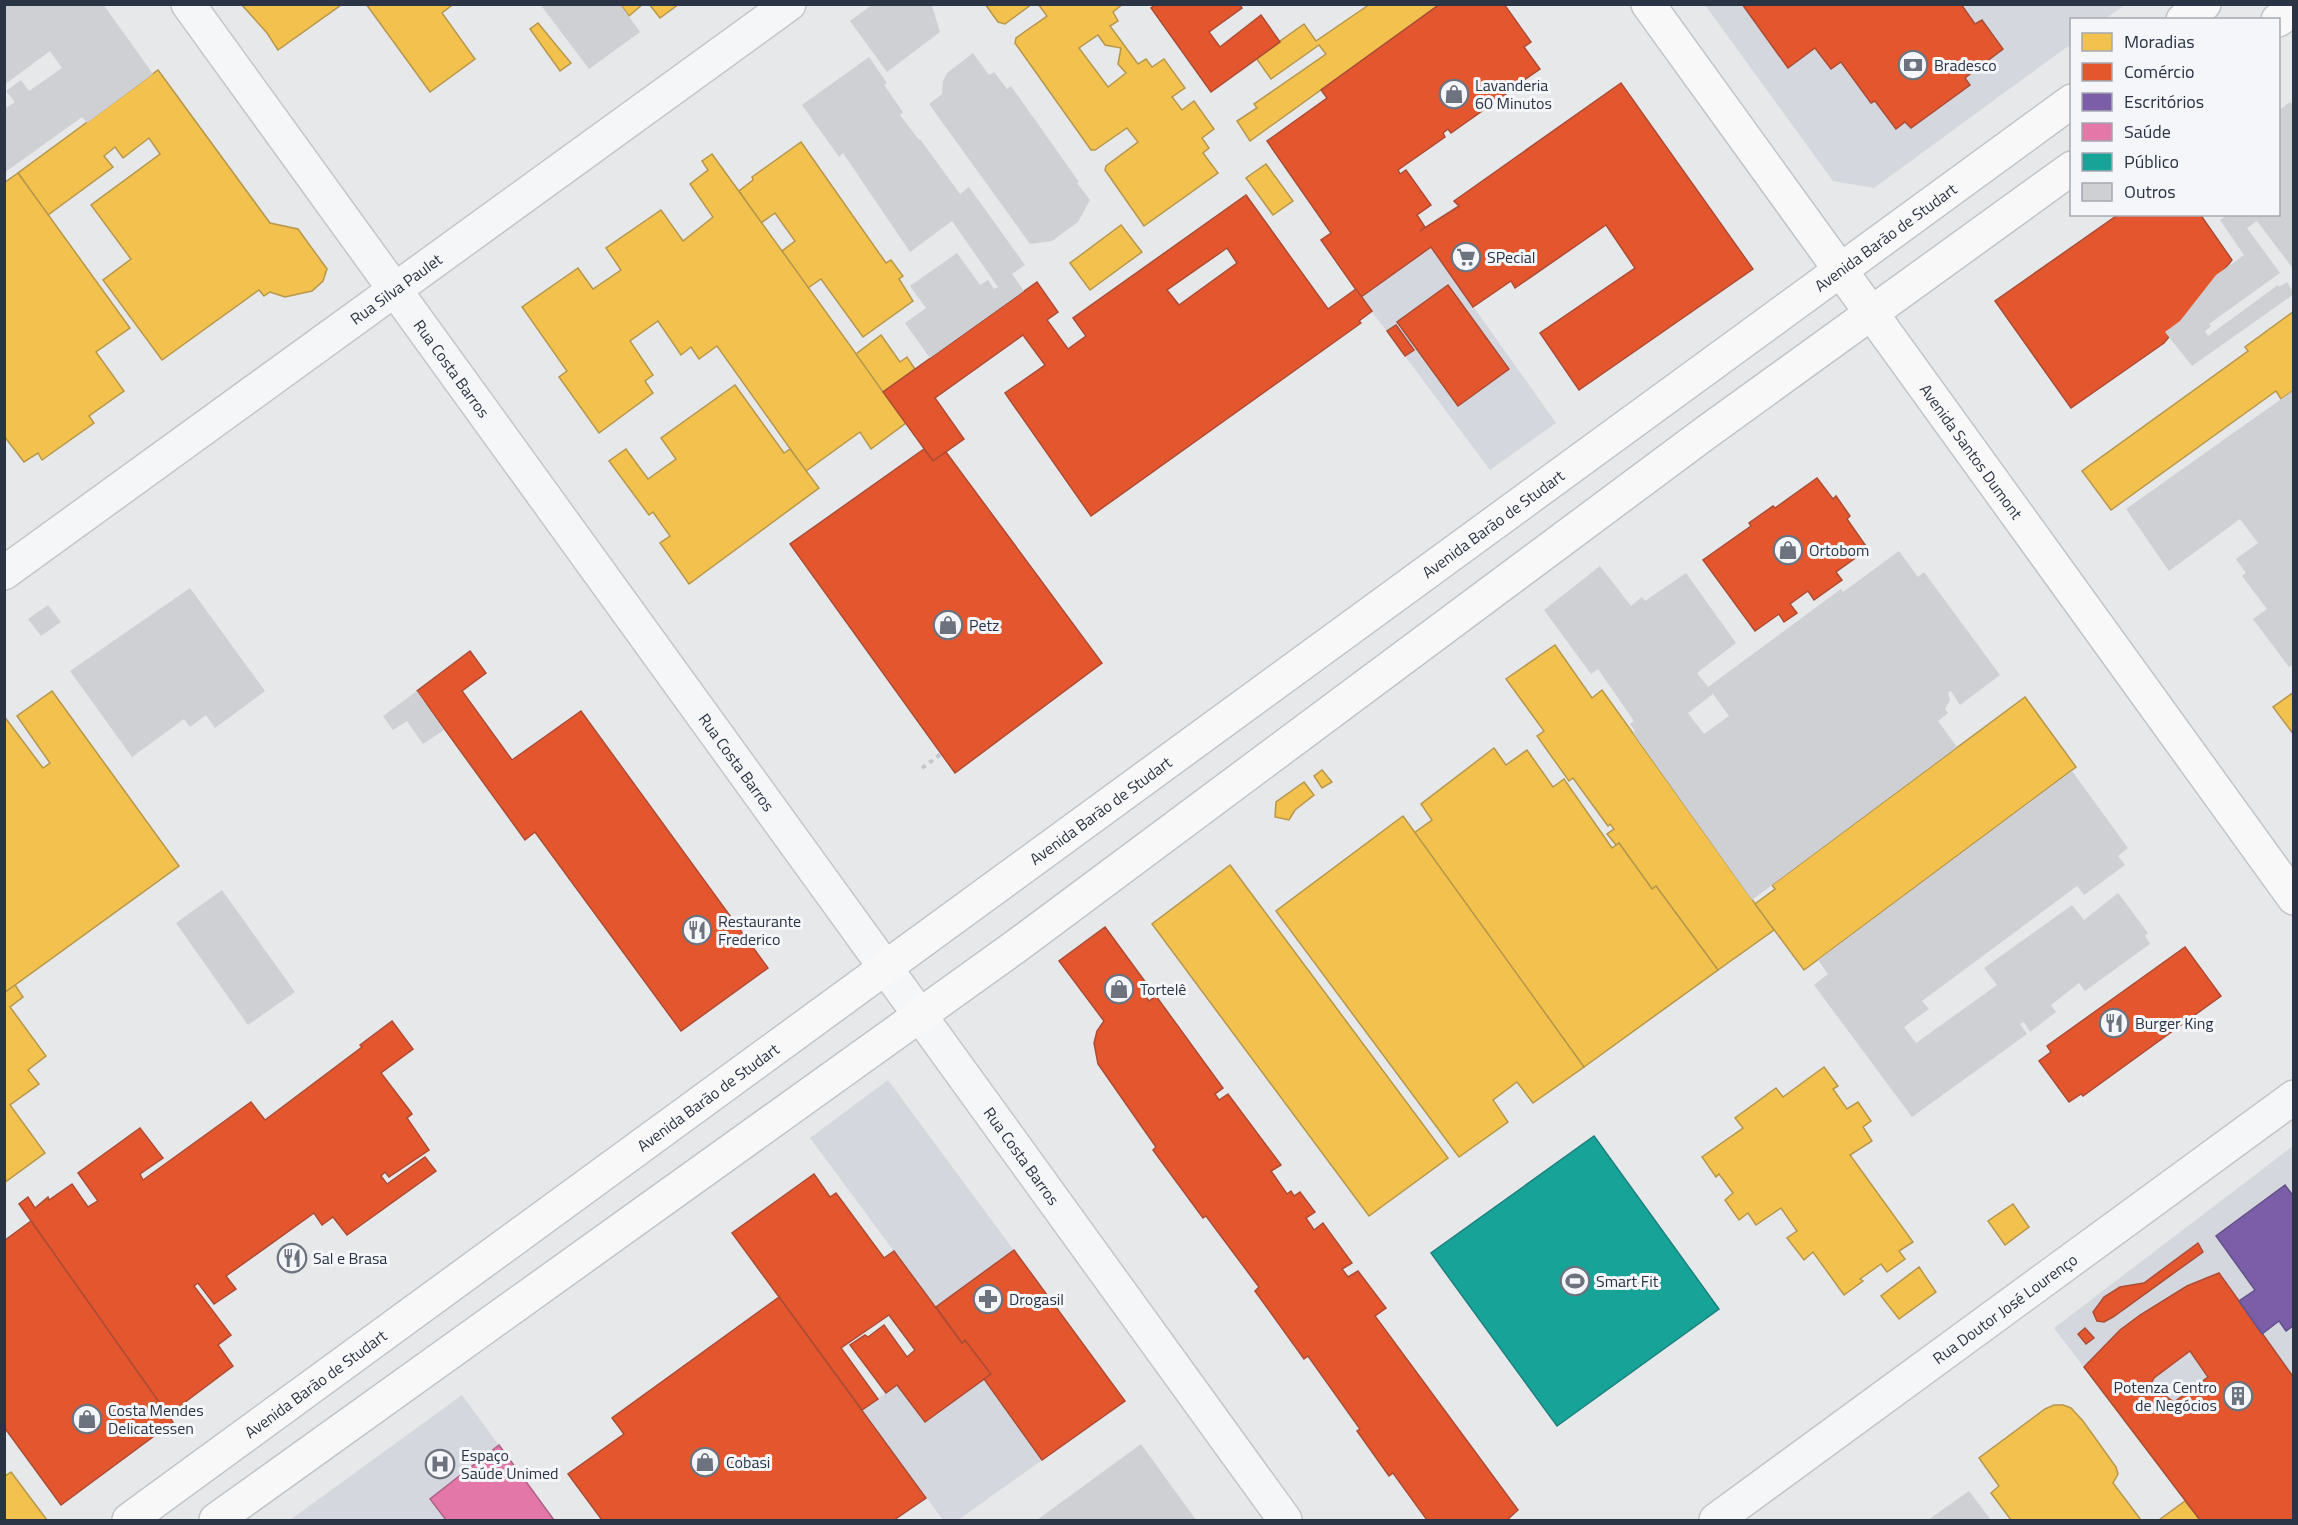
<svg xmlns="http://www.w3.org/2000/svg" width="2298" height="1525" viewBox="0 0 2298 1525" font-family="'Titillium Web',sans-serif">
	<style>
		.built { fill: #d4d7dd }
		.homes { fill: #f2c14e; stroke: #b6974b; stroke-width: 1.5; fill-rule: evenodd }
		.shops { fill: #e4572e; stroke: #ac4c35; stroke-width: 1.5; fill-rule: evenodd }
		.offices { fill: #7b5ea7; stroke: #63518a; stroke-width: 1.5 }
		.health { fill: #e377a8; stroke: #ac638a; stroke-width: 1.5 }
		.public { fill: #17a398; stroke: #1d827f; stroke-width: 1.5 }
		.building { fill: #ced0d3; fill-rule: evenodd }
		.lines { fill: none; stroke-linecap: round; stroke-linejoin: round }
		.minor-casing { stroke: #c4c6c8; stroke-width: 36 }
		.major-casing { stroke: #c2c5c8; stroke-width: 36 }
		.path { stroke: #c5c6ca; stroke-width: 4; stroke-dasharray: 4.5 4.5; stroke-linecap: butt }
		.minor { stroke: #f5f6f7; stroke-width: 33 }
		.major { stroke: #f8f8f8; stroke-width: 33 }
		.labels { text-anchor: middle; stroke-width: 6; stroke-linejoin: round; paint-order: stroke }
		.poi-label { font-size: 16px; fill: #2b3445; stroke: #f4f6f9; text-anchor: start }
		.street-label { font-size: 16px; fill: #2b3445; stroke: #f4f6f9 }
	</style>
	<rect width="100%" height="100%" fill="#e6e8ea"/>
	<g class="built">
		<path d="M1705,5h420l-20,14 -33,1 -1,24 -197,144 -41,-7z"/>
		<path d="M1431,247l125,176 -66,47 -129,-173z"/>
		<path d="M888,1080l237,321 -167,119h-15l-81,-110 35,-25 28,37 65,-47 -28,-32 -152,-205z"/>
		<path d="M2293,1146v374h-93l-146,-192z"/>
		<path d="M462,1395l92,125h-264z"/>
	</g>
	<g class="homes">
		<path d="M241,4h100v1l-63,45 -11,-17z"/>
		<path d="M366,4h84l1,2 -9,7 33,46 -45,33z"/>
		<path d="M620,4h23l-14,12z"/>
		<path d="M649,4h30l-19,14z"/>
		<path d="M985,4h47l-27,20 -7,-2z"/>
		<path d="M1038,4h85l-10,8 5,9 -8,5 28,38 8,-5 6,8 12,-8 21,29 -13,9 10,13 12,-9 20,28 -12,9 7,10 -6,5 15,20 -74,53 -39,-56 1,-4 32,-24 -11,-14 -32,22h-4l-76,-107 1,-5 31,-22zM1098,35l7,10 16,3 -3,16 8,9 -18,14 -29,-39z"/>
		<path d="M1365,4h75l-190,137 -13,-20 20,-13 -3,-4 72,-50 -7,-9 -48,34 -15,-21 48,-34 12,17 51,-35z"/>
		<path d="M538,23l33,40 -11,8 -30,-42z"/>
		<path d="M158,70l112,153 28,6 29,40 -4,12 -11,10 -27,6 -15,-5 -6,4 -5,-6 -97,70 -59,-80 28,-21 -40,-54 69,-51 -11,-16 -26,20 -8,-11 -11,9 9,11 -65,48 -30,-42z"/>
		<path d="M801,142l85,121 5,-3 12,16 -4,3 14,22 -50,36 -42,-58 -13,9 -26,-37 13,-10 -20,-28 -14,10 -22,-32 14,-11 -1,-3z"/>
		<path d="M712,154l194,269 -35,26 -11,-17 -54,39 -89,-125 -18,13 -8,-12 -10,8 -23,-34 -28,20 23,34 -8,6 8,12 -54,40 -40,-56 8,-6 -45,-64 56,-39 15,21 28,-19 -15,-22 55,-38 22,31 30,-24 -23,-33 18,-14 -6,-9z"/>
		<path d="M1266,164l27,37 -20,14 -27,-37z"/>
		<path d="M18,173l112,155 -34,24 28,39 -35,25 5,7 -52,37 -4,-7 -14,9 -20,-26v-253z"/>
		<path d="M1121,225l21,27 -52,38 -20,-27z"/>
		<path d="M2294,311v79l-13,9 -5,-8 -165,119 -29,-39 166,-120 -3,-4z"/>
		<path d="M881,335l19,27 7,-5 8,12 -32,23 -27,-38z"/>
		<path d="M735,385l49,68 6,-4 29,39 -130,96 -29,-41 10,-7 -17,-24 -4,3 -40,-54 17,-12 22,30 28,-20 -15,-21z"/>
		<path d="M1555,645l37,53 10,-8 172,240 -56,40 -62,-84 -4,3 -33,-46 -3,2 -9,-11 7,-5 -4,-5 -2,2 -35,-48 -4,3 -32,-45 7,-5 -38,-52z"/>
		<path d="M52,691l127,175 -175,127v-277l39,52 7,-5 -33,-47z"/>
		<path d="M2294,692v43l-21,-28z"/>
		<path d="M2025,697l51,70 -272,203 -49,-66 20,-15 -3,-4z"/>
		<path d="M1494,748l12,17 21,-15 26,37 11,-8 48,69 7,-5 33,46 4,-3 62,84 -134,97 -170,-234 18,-13 -11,-16z"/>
		<path d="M1322,770l10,12 -10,6 -8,-12z"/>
		<path d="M1304,782l10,13 -19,15 -6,10 -14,-3 1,-15z"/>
		<path d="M1403,816l181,251 -51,36 -16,-21 -24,18 15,22 -49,35 -183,-246z"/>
		<path d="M1230,865l218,293 -79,58 -217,-292z"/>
		<path d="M15,985l8,12 -13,10 36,49 -18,14 11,14 -29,21 35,48 -41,30v-190z"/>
		<path d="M1824,1067l14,19 -5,3 14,20 11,-7 13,19 -8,6 9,14 -22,14 63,87 -14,9 6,8 -18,13 -6,-8 -21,15 3,2 -19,14 -31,-43 -9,8 -17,-22 10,-7 -16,-23 -25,17 -8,-12 -9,7 -14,-20 8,-7 -14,-19 -3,3 -14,-20 41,-29 -8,-10 41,-30 7,9z"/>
		<path d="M2013,1204l16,23 -24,18 -17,-24z"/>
		<path d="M1919,1267l17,25 -37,27 -18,-23z"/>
		<path d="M2054,1405h9l8,3 12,13 33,46 2,7 -5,9 28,37h-130l-20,-27 8,-7 -20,-28 66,-49z"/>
		<path d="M11,1472l36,48h-43v-43z"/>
		<path d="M2185,1501l15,19h-41z"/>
	</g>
	<g class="shops">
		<path d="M1156,4h83l3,4 -33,24 11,15 41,-32 19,27 -69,50 -60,-84z"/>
		<path d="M1440,4h64l27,38 -7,5 16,22 -29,20 -3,-3 -5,4 3,4 -55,39 -3,-4 -5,4 2,4 -47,33 2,4 6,-4 25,35 -14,10 8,12 -5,4 39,-25 -5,-5 167,-118 132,186 -174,121 -39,-57 95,-65 -29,-43 -91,63 -4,-7 -38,26 -42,-60 -70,50 -40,-57 10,-7 -64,-92 60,-43 -6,-8z"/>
		<path d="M1742,4h219l14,20 7,-4 21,29 -38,29 5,7 -59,43 -6,-6 -9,7 -21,-28 -4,2 -30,-41 -10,7 -16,-21 -27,20z"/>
		<path d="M1246,195l82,114 28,-20 16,22 -13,10 2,2 -270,193 -86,-123 40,-28 -22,-30 -88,63 29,41 -31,22 -50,-69 154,-110 21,30 -11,8 21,29 18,-13 -13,-18zM1227,248l10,15 -58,42 -12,-15z"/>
		<path d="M2119,214h81l32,46 -68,83 -93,65 -76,-107z"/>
		<path d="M1448,285l61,84 -51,37 -61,-84z"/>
		<path d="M1396,325l18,25 -9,6 -18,-25z"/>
		<path d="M924,449l9,12 13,-9 156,211 -147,110 -165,-229z"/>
		<path d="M1817,478l16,21 3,-3 14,20 -3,3 21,30 -32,23 6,8 -28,20 -6,-9 -18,13 7,9 -13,9 -5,-8 -24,17 -52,-71 48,-34 -2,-3 24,-17 2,2z"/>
		<path d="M470,651l16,22 -24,18 50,69 69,-49 187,257 -87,63 -146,-199 -10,8 -108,-149z"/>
		<path d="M1105,927l47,64 -2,1 -2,-2 -5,3 6,8 7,-5 67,92 -8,6 4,6 9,-6 53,71 -10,6 16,23 4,-3 3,5 6,-4 15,20 -9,6 8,12 9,-7 29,40 -10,6 6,8 10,-6 28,37 -11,8 143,194 -11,10h-80l-34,-47 -4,3 -32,-45 3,-2 -52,-73 -4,3 -49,-68 4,-4 -53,-71 -3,2 -50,-68 3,-3 -58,-83 -4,-21 3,-12 7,-10 -45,-60z"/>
		<path d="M2185,947l36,49 -138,100 -2,-2 -12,8 -30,-41 12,-9 -4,-6z"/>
		<path d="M392,1021l21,28 -32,24 29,38 2,3 -5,4 22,32 -40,27 -4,-5 -4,4 6,8 38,-27 11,14 -89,64 -14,-18 -11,8 -8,-12 -88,63 10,13 -22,15 -16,-21 -4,3 37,49 -13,10 15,21 -65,49 -149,-211 9,-7 7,11 13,-11 1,3 23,-16 16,23 10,-6 -20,-28 62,-45 23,30 -23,16 3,6 108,-78 14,18 97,-73 -2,-2z"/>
		<path d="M814,1174l16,23 6,-4 48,65 10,-7 68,92 3,-3 26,34 -66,48 -28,-37 -11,8 -36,-48 15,-10 3,2 16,-12 23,32 8,-7 -26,-35 -48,33 37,51 -16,11 -130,-177z"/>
		<path d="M31,1221l142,201 -112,83 -57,-78v-186z"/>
		<path d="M2198,1243l5,9 -90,65 -9,5 -7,-1 -4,-9 11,-15 16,-10 24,-4z"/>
		<path d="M1014,1250l111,151 -83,59 -58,-81 7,-5 -26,-34 -3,3 -26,-36z"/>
		<path d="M2219,1273l75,105v142h-94l-116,-153 36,-37 20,-15 47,-29zM2190,1351l18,26 -34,25 -18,-13 -4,-7 2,-4z"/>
		<path d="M779,1297l147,201 -32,22h-292l-34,-46 56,-40 -12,-16z"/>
		<path d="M2085,1328l9,10 -8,6 -8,-10z"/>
	</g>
	<path class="offices" d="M2285,1185l9,12v128l-8,6 -7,-10 -17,13 -23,-33 16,-11 -39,-54z"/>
	<path class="health" d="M499,1445l28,38 27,37h-108l-16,-21z"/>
	<path class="public" d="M1594,1136l125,173 -162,117 -126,-173z"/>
	<g class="building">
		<path d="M4,4h99l50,70 -66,49 -5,-6 -78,56v-64l11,-7 -9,-11 15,-11 8,11 33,-23 -12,-17 -46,34z"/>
		<path d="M540,4h80l20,28 -51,37z"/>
		<path d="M873,4h56l3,2 8,26 -53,40 -37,-51z"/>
		<path d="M973,53l16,22 5,-3 13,17 4,-3 68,96 -2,1 13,17 -12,22 -26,19 -22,3 -101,-140 13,-10 1,-13 4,-8z"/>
		<path d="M869,57l18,26 -3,2 19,27 -3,3 19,25 1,-1 40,55 9,-7 56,78 -13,9 12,17 -94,67 -25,-35 21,-15 -16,-22 47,-33 23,32 8,-5 6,9 4,-2 -46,-66 -42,31 -67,-99 -4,4 -37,-52z"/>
		<path d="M2290,102l4,4v164l-37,-49 -10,7 33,45 -71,51 2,2 -6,5 3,5 70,-51 1,2 8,-5 7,12 -102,72 -27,-34 15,-11 36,-46 28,-20 -24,-35 9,-6h49v-103z"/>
		<path d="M2294,390v274l-5,3 -36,-48 14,-10 -25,-33 4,-3 -10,-14 22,-16 -18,-24 -71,52 -43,-62z"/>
		<path d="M1899,551l19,26 6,-5 76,103 -40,30 -9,-14 -3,1 2,8 -5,9 3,4 -10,8 19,26 -205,153 -119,-167 2,-2 -5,-7 4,-3 -36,-52 -7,5 -47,-64 56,-44 31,40 11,-9 3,4 41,-28 50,70 -39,30 11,14 133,-98 2,3zM1713,694l16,22 -25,18 -16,-21z"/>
		<path d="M190,588l75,103 -50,37 -9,-13 -16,12 -6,-8 -52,38 -62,-86z"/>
		<path d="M48,605l13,17 -20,14 -13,-17z"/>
		<path d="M417,691l27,39 -21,14 -16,-23 -14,9 -10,-14z"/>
		<path d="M2072,771l56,77 -10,8 7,9 -41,30 -7,-9 -155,115 7,8 -25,18 12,16 81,-58 -13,-17 88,-63 12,15 34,-27 30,40 -3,3 5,8 -65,47 -6,-8 -28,22 5,7 -26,20 -6,-10 -4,2 7,10 -115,83 -98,-132 14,-11 -10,-14z"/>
		<path d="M222,890l73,102 -47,33 -72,-102z"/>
		<path d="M1141,1444l55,76h-159z"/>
		<path d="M1969,1491l22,29h-63z"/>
	</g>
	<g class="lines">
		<g class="minor-casing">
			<g id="minor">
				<path id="s1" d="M188,4l1097,1516"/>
				<path id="s2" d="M4,573l785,-569"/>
				<path id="s3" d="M1716,1520l578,-423"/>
			</g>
		</g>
		<g class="major-casing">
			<g id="major">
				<path id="s4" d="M1648,4l646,894"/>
				<path d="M2183,20l21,-16"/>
				<path d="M2278,20l16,-11"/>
				<path id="s5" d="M129,1520l1943,-1419"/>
				<path d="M216,1520l799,-573 689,-513 368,-266"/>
			</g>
		</g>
		<path class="path" d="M922,768l19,-14"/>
		<use href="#minor" class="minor"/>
		<use href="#major" class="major"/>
	</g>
	<defs>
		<g id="bank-ring" transform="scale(1.5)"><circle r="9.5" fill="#f4f6f9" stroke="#6c737f" stroke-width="1.5"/><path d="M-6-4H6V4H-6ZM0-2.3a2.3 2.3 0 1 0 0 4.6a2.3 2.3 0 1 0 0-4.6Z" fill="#6c737f"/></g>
		<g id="shop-ring" transform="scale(1.5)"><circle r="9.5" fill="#f4f6f9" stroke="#6c737f" stroke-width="1.5"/><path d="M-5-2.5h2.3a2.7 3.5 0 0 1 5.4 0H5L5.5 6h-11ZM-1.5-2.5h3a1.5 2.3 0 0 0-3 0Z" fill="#6c737f"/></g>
		<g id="supermarket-ring" transform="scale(1.5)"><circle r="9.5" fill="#f4f6f9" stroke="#6c737f" stroke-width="1.5"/><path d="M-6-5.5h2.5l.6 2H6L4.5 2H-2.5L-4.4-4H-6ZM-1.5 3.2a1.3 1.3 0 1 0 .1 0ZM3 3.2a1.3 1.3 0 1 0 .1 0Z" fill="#6c737f"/></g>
		<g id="restaurant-ring" transform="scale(1.5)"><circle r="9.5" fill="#f4f6f9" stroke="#6c737f" stroke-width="1.5"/><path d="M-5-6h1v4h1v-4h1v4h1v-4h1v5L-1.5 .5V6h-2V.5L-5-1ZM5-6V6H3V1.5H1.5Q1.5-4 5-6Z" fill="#6c737f"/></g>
		<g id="stadium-ring" transform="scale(1.5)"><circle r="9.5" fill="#f4f6f9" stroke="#6c737f" stroke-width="1.5"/><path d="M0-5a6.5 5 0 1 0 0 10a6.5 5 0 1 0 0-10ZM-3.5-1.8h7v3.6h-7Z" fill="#6c737f"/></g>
		<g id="pharmacy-ring" transform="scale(1.5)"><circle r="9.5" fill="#f4f6f9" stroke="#6c737f" stroke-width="1.5"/><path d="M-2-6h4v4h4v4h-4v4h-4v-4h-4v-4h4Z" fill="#6c737f"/></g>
		<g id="building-ring" transform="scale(1.5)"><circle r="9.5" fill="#f4f6f9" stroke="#6c737f" stroke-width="1.5"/><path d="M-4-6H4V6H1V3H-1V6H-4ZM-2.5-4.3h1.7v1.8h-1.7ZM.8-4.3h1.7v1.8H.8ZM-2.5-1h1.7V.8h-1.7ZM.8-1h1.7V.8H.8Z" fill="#6c737f"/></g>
		<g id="hospital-ring" transform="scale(1.5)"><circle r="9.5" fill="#f4f6f9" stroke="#6c737f" stroke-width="1.5"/><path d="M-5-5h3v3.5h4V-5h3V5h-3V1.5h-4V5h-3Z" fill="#6c737f"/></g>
	</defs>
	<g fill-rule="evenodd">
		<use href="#bank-ring" x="1913" y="65"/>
		<use href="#shop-ring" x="1454" y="94"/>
		<use href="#supermarket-ring" x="1466" y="257"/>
		<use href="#shop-ring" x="1788" y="550"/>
		<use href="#shop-ring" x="948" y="625"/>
		<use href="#restaurant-ring" x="697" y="930"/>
		<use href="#shop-ring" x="1119" y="989"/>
		<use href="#restaurant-ring" x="2114" y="1023"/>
		<use href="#restaurant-ring" x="292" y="1258"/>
		<use href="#stadium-ring" x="1575" y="1281"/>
		<use href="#pharmacy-ring" x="988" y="1299"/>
		<use href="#building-ring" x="2238" y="1396"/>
		<use href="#shop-ring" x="87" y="1419"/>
		<use href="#shop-ring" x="705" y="1462"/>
		<use href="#hospital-ring" x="440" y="1464"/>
	</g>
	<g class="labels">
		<g class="poi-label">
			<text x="1934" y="71">Bradesco</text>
			<text x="1475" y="91">Lavanderia<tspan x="1475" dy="18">60 Minutos</tspan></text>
			<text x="1487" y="263">SPecial</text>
			<text x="1809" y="556">Ortobom</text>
			<text x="969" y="631">Petz</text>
			<text x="718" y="927">Restaurante<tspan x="718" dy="18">Frederico</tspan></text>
			<text x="1140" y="995">Tortelê</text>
			<text x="2135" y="1029">Burger King</text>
			<text x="313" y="1264">Sal e Brasa</text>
			<text x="1596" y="1287">Smart Fit</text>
			<text x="1009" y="1305">Drogasil</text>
			<text x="2217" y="1393" text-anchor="end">Potenza Centro<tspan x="2217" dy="18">de Negócios</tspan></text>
			<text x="108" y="1416">Costa Mendes<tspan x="108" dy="18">Delicatessen</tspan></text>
			<text x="461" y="1461">Espaço<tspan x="461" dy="18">Saúde Unimed</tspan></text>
			<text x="726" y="1468">Cobasi</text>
		</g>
		<g class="street-label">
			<text dy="6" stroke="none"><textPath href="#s5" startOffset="2175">Avenida Barão de Studart</textPath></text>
			<text dy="6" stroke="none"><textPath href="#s2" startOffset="484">Rua Silva Paulet</textPath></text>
			<text dy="6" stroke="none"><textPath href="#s1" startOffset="450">Rua Costa Barros</textPath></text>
			<text dy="6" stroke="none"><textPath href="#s4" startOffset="552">Avenida Santos Dumont</textPath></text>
			<text dy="6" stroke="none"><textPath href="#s5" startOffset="1689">Avenida Barão de Studart</textPath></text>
			<text dy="6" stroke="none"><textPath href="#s1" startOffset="936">Rua Costa Barros</textPath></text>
			<text dy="6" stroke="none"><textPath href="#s5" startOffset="1203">Avenida Barão de Studart</textPath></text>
			<text dy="6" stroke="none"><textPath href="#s5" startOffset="717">Avenida Barão de Studart</textPath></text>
			<text dy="6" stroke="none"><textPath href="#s1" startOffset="1422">Rua Costa Barros</textPath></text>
			<text dy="6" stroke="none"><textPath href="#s3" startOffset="358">Rua Doutor José Lourenço</textPath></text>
			<text dy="6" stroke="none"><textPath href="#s5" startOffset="231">Avenida Barão de Studart</textPath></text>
		</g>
	</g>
	<rect width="2298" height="1525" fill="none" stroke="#2b3445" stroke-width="12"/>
	<rect x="2070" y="18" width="210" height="198" fill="#f4f6f9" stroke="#a4a8b1" stroke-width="1.5"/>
	<rect x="2082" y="33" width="30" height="18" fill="#f2c14e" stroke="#a4a8b1" stroke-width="1.5"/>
	<text x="2124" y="48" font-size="18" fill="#2b3445">Moradias</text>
	<rect x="2082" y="63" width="30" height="18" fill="#e4572e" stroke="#a4a8b1" stroke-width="1.5"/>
	<text x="2124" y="78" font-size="18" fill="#2b3445">Comércio</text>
	<rect x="2082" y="93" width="30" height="18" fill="#7b5ea7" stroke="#a4a8b1" stroke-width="1.5"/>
	<text x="2124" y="108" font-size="18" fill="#2b3445">Escritórios</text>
	<rect x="2082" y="123" width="30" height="18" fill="#e377a8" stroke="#a4a8b1" stroke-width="1.5"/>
	<text x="2124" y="138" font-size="18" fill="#2b3445">Saúde</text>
	<rect x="2082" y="153" width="30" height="18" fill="#17a398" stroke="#a4a8b1" stroke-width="1.5"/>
	<text x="2124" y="168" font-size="18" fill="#2b3445">Público</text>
	<rect x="2082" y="183" width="30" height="18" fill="#ced0d3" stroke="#a4a8b1" stroke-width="1.5"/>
	<text x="2124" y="198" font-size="18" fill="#2b3445">Outros</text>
</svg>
